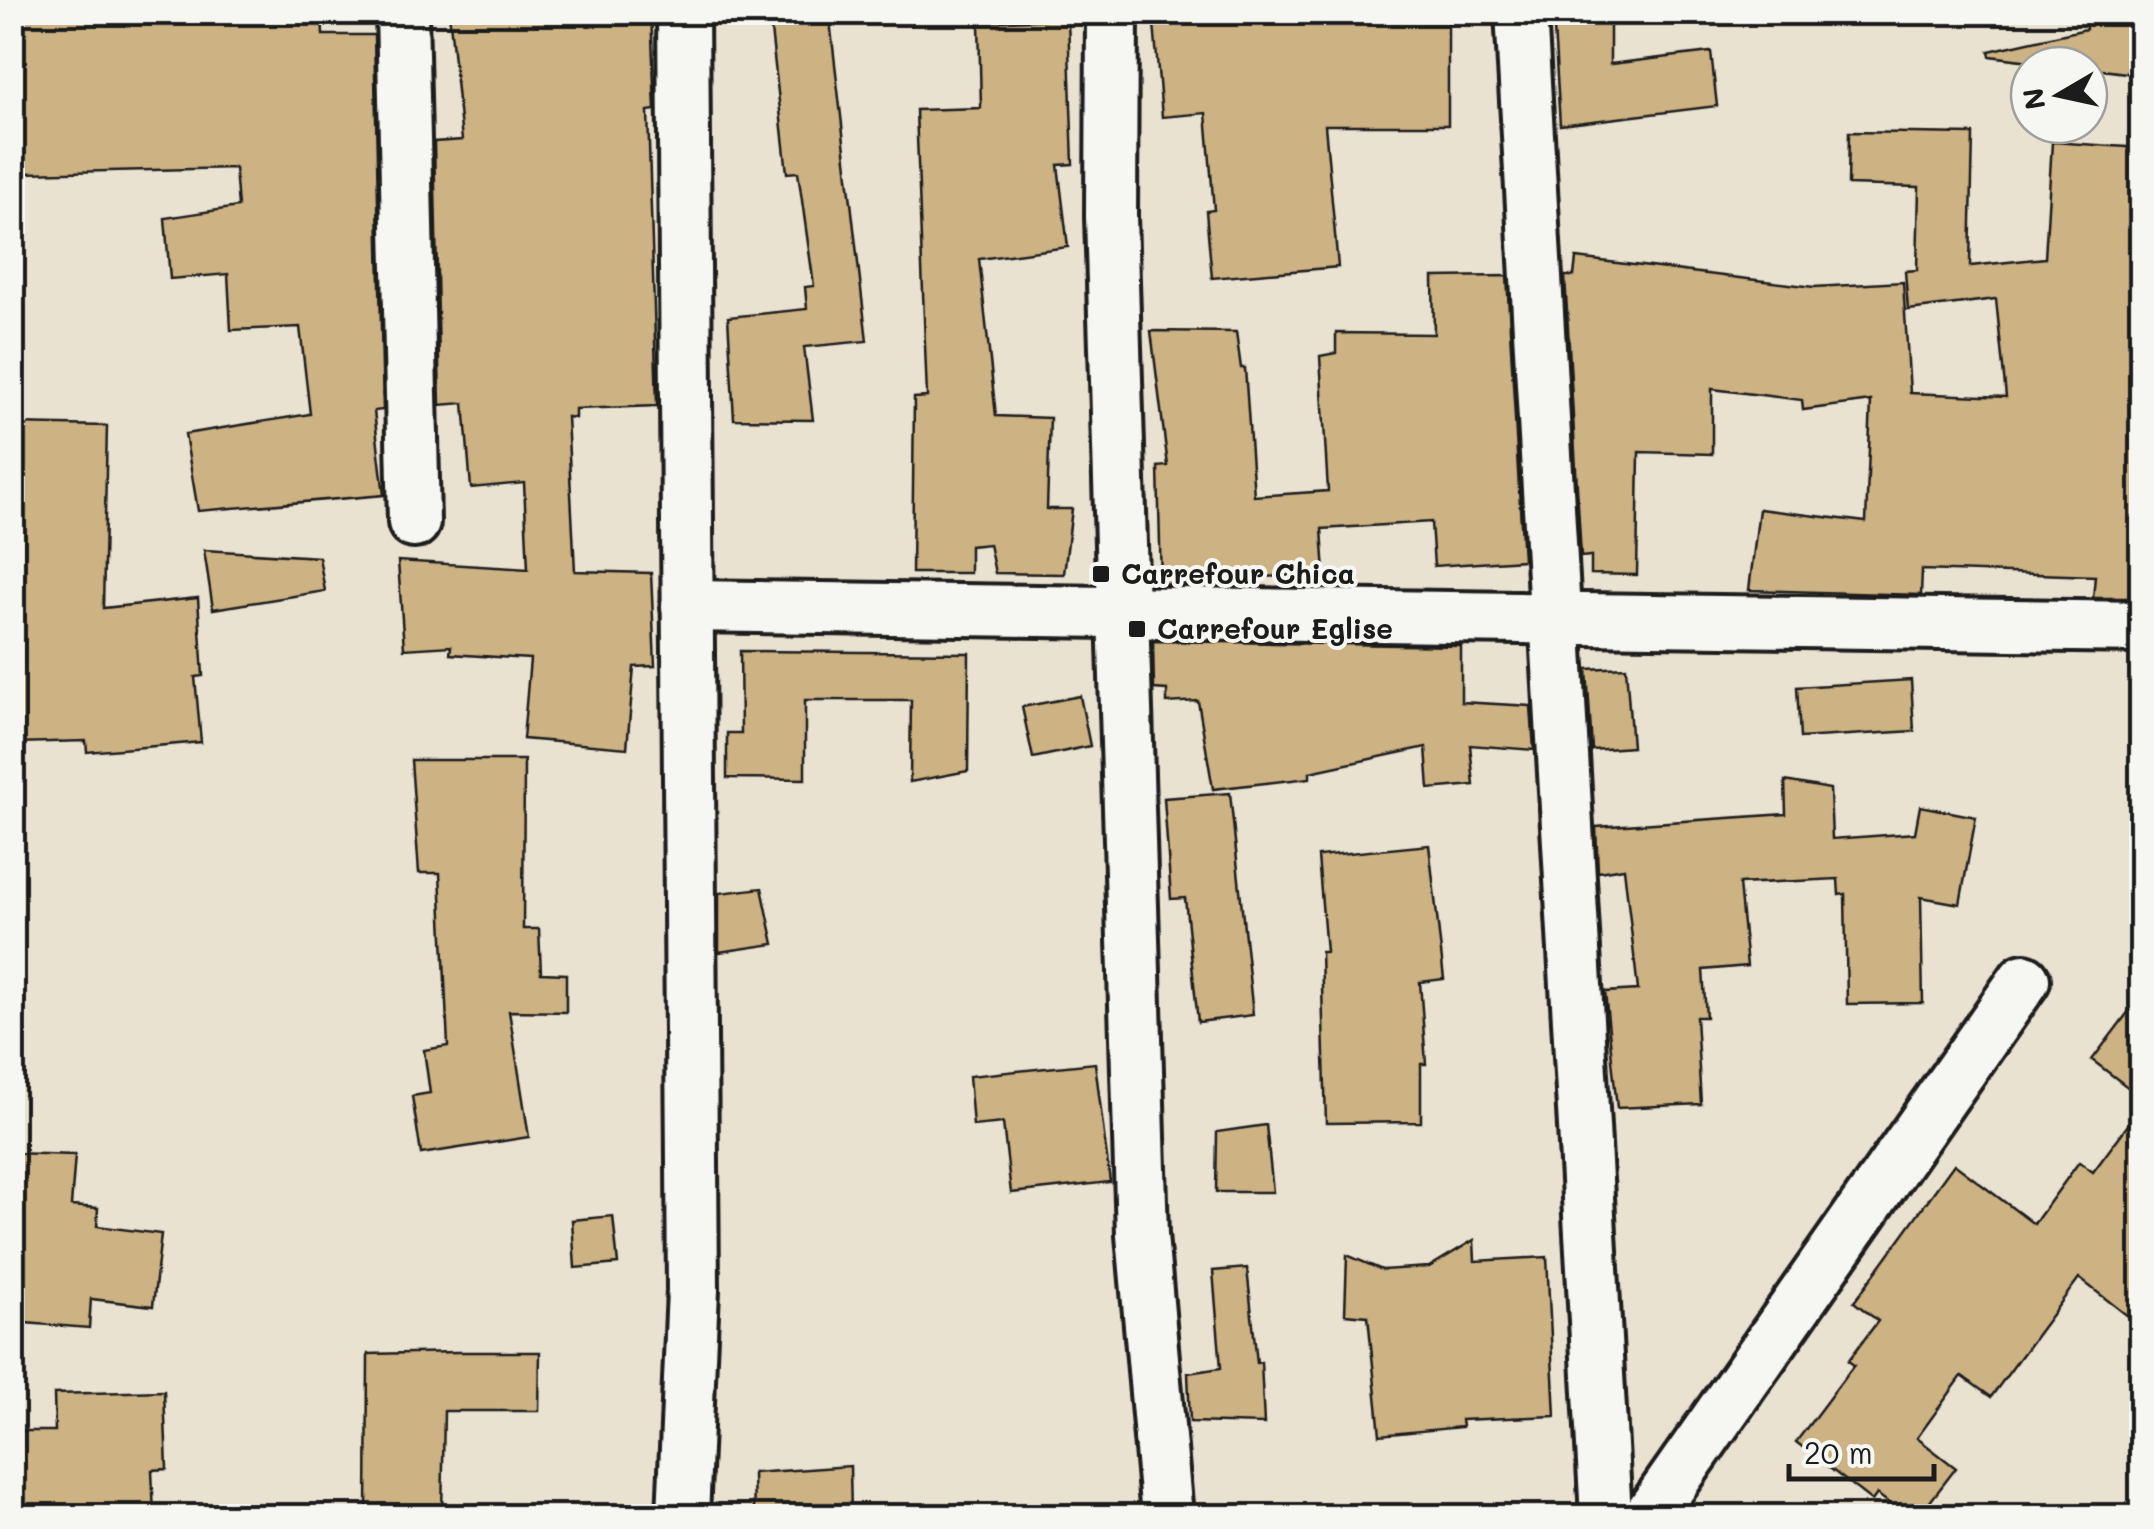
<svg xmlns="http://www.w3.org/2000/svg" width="2154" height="1529" viewBox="0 0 2154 1529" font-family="Mali,sans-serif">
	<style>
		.building { fill: #cdb283; stroke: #1c1c1c; stroke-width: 2.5 }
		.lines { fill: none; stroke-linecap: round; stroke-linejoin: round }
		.minor-casing { stroke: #1c1c1c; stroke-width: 58 }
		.minor { stroke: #f6f6f2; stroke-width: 50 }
		.poi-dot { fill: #1c1c1c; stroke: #f6f6f2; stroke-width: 4 }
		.labels { text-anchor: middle; stroke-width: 8; stroke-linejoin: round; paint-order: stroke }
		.poi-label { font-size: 28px; font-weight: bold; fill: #1c1c1c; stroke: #f6f6f2; text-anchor: start }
	</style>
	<rect width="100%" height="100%" fill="#eae2d1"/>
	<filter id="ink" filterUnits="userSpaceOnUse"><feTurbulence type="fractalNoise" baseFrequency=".01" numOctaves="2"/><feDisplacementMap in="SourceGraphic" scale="20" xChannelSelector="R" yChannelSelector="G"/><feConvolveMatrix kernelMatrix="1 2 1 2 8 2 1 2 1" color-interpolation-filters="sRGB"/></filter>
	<g filter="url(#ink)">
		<g class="building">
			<path d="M12,12h310l1,23h51l9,375 -9,1 10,84 -186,16 -13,-77 125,-20 -10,-87 -69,3 -3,-56 -58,5 -5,-61 73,-11 -3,-39 -210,5z"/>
			<path d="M449,12h202l4,98 -7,1 9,295 -82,3v9l-8,-1 8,154 76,2 4,93 -21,1 -7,81 -104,-9 7,-80 -80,-5 1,-8 -47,3 -6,-88 130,8 -4,-86 -53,5 -7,-85 -24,2 -6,-263 28,-2z"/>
			<path d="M769,12h60l38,329 -63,6 9,73 -79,-1 -6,-102 79,-8 -2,-22 9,-1 -16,-114 -11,1z"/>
			<path d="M1153,12h295v113h-123l13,142 -126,11 -6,-67 8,-1 -8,-97 -44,4z"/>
			<path d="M1553,12h57v52l101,-12 6,54 -157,19z"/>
			<path d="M2084,12h58v63l-152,-19 -1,-5 97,-22z"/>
			<path d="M1068,19l5,145 -15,1 10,82 -89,12 17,157 54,2 -3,91h25l-8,65 -69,-1 -6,-29 -19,2v27h-58l2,-175 13,-1 -11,-287 65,-2 -2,-86z"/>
			<path d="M1849,132l124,2 -3,132 75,-8 7,-116 90,6v450h-49l2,-22 -173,-6 -1,25 -172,-5 10,-81 107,13 5,-121 -68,9 -1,-10 -90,-11v65l-73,-2 -2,123 -46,-1v-18l-10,1 -16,-281h9l2,-18 238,29 89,-5 7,111 96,4 -10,-98 -88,11 -3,-39 12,-1 2,-83 -71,-2z"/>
			<path d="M1507,276l16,284 -89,6 -3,-44 -109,7 3,44 -164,11 -3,-117 10,-1 -17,-135 85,1 5,36h4l9,128 74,-5 -8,-135 16,-3v-20l98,1 -1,-57z"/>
			<path d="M12,424l95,2 -4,182 95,-10 5,78 -8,1 6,65 -114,10 -1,-11 -71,2z"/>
			<path d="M204,550l115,7 6,34 -112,18z"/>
			<path d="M1153,641l308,5v56l70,4 3,44 -64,-5 4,40 -45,4 -3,-42 -116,25v6l-97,11 -15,-88 -31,2v-13l-13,-1z"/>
			<path d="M740,651l229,2 -1,118 -58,11 1,-82h-106v79l-78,-1v-45h14z"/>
			<path d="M1626,667l6,80 -40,3 -5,-81z"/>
			<path d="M1911,680l3,51 -114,7 -3,-51z"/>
			<path d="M1080,696l10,50 -57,12 -11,-51z"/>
			<path d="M411,760h113l-1,169h16l2,44 25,1v38l-57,-1 20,126 -108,17 -9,-58 18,-3 -6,-43 24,-4 -8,-173h-21z"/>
			<path d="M1785,781l45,8 2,50 83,-6 5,-27 56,11 -16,87 -39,-7 2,106 -76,1 -2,-110 -6,1 -1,-16 -99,5 8,82 -44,4 3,47h-10l5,87 -84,4 -12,-116 33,-2 -14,-122 -26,4 -2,-45 190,-13z"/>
			<path d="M1230,793l23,222 -55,7 -13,-124 -14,1 -7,-101z"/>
			<path d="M1429,845l15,134 -24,3 6,82h-5v58l-95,1 -5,-171h5l-8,-96z"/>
			<path d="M762,888l12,56 -55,8v-59z"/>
			<path d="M2142,994v104l-50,-38z"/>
			<path d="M1095,1063l15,119 -99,11 -8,-70 -30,3 -4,-50z"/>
			<path d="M2142,1106v221l-63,-49 -88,119 -29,-21 -45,62 39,30 -37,48h-13l-29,-22 -5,7 -76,-59 58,-77 -6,-4 30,-40 -24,-19 100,-138 80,60 45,-62 14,10z"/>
			<path d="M1266,1125l7,67h-57l1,-60z"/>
			<path d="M12,1153l63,2 -4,51 27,2 -1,18 64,8 -8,72 -62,-7 -2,29 -77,-6 7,-125h-7z"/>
			<path d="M613,1216l5,48 -43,4 -3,-48z"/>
			<path d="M1474,1240l1,21 72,-4 8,159 -94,4 1,7 -82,8 -12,-119 -23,-2 2,-59 35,15 47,-3z"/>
			<path d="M1247,1268l10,95 4,-1 3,62 -74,-2 -2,-49 33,-5 -8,-97z"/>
			<path d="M458,1352h82l-1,59h-95l-2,105h-75l1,-162z"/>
			<path d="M164,1391l3,78 -15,1 2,46h-142v-85h43l-1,-37z"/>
			<path d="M850,1466l1,50h-97l-1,-43z"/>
		</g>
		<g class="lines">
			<g class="minor-casing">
				<g id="minor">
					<path d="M402,12l12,510"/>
					<path d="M683,12l10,1278 -10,226"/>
					<path d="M1112,12l-1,204 31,1019 25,281"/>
					<path d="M1521,12l85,1504"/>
					<path d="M687,606l1455,21"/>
					<path d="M1649,1516l375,-536"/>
				</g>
			</g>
			<use href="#minor" class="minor"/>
		</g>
	</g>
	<g class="poi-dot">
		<rect x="1091" y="564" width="20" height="20" rx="5"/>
		<rect x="1127" y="619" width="20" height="20" rx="5"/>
	</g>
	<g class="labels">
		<g class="poi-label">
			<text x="1121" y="584">Carrefour Chica</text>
			<text x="1157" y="639">Carrefour Eglise</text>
		</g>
	</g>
	<rect width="2154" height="1529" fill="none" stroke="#f6f6f2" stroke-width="50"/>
	<rect x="25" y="25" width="2104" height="1479" fill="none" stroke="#1c1c1c" stroke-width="4" filter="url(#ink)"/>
	<g transform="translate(2059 95) rotate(261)"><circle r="48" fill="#f6f6f2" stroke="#9f9f9c" stroke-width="2.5"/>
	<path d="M0-8L18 38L0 25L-18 38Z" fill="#1c1c1c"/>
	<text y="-15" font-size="28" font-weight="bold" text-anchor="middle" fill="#1c1c1c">N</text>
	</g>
	<path d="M1789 1464v15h145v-15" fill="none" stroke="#1c1c1c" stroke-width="5"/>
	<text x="1804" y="1464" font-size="30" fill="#1c1c1c" stroke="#f6f6f2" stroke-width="8" paint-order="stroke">20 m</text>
</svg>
